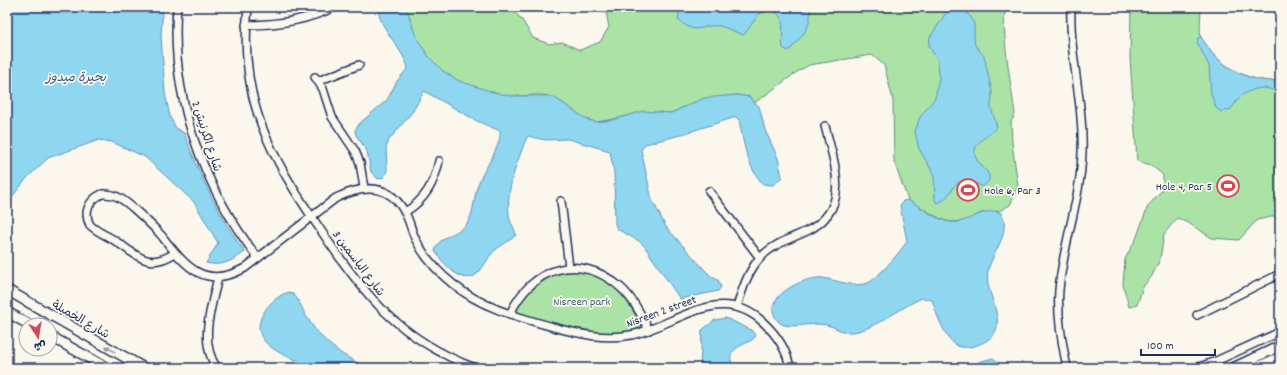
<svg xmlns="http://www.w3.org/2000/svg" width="1287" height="375" viewBox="0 0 1287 375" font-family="Dekko,'Playpen Sans Arabic',sans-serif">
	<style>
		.green { fill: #abe3a7; stroke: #638982 }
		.water { fill: #8fd6f1; stroke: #6193b6 }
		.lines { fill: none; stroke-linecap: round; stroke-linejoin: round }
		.minor-casing { stroke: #1b2f5e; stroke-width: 10 }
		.major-casing { stroke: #1b2f5e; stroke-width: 12 }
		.minor { stroke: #fbf7ec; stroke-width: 7 }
		.major { stroke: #fbf7ec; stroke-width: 9 }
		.oneway { fill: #8b93a5 }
		.labels { text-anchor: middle; stroke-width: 3.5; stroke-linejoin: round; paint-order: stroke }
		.street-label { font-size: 12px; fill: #1b2f5e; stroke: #fbf7ec }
		.poi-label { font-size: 12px; fill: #1b2f5e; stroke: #fbf7ec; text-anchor: end }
		.park-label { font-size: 12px; fill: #3f5c70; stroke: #fbf7ec }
		.water-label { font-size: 13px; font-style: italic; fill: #385983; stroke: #fbf7ec }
	</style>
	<rect width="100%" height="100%" fill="#fbf7ec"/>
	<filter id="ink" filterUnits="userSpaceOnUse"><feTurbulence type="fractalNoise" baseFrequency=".025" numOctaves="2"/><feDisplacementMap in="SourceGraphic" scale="8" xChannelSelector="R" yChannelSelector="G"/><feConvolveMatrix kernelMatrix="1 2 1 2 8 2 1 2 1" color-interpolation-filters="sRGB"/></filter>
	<g filter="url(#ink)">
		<g class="green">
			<path d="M403,7h107l12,13 11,18 16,6 13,-2 18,8 20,-8 9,-15 -4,-20h401c-6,20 6,83 9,107l-4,8 1,21 6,43 -8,19 -11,6 -18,2 -15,8 -17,1 -10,-4 -31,-18 -14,-38 -1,-62 -9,-35 -12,-10 -63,10 -12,7 -41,30 -5,-2 -1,-3 -14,-2 -41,7 -24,11 -14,-1 -61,10c-19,-3 -29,-21 -48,-26 -11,-3 -25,1 -36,0 -30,-2 -66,-16 -84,-40 -5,-7 -10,-14 -13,-21 -4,-11 -4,-20 -12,-28z"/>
			<path d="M1131,7h70c0,7 -2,26 0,31 14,26 50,47 79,42v135l-23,5 -18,20 -27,-2 -22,-14 -13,-6 -13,16 -4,25 -8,17 -9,11 -6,18 -8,2 -6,-22 2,-26 11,-20 12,-33 15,-17v-14l-12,-10 -14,-4 -7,-103z"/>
			<path d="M567,271c42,0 57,23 76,57 -44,14 -85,-4 -127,-16 11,-26 24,-34 51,-41z"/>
		</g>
		<g class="water">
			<path d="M7,7h156l-2,28 4,58 5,24 6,11 8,5c16,43 34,82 61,119 -13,9 -23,15 -39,11l12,-20 -24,-41 -49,-45 -33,-15 -13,-2 -51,18 -21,20 -15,19 -5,3z"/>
			<path d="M378,7h25l5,5 7,22 6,11 8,12 14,14 16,10 34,11 18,4h36l8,2 33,22 8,2 16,-2 31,-9 28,2 33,-15 32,-3 14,2 3,5 6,4 6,24 13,28 4,19 -9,8 -10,-1c-17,-19 -19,-40 -24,-64l-3,-3 -63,20 -28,7 -4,6 11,50 14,27 38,42 8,8 6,3 3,7 -3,4 -38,8 -35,-52 -6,-6 -22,-12 -2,-5 -1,-51 -4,-22 -42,-12 -23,1 -17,-4 -2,3c-9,24 -20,49 -17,76 0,7 6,12 7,20 -6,6 -15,10 -22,16 -7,7 -10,17 -17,23 -15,13 -35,-12 -42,-23 3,-15 21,-16 30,-25 10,-10 8,-31 14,-44 5,-13 23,-37 21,-51l-23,-10 -53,-30 -11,20 -24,29 -3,8 1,23 -3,6 -6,2 -7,-7 -4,-21 -11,-16 -1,-5 5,-7 27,-23 10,-19 11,-13c-5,-20 -30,-40 -30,-61z"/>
			<path d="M680,7h130c2,15 -4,24 -13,35 -4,3 -5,7 -9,9l-5,-3c-3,-16 6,-28 -11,-39l-13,5 -15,21c-8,-2 -16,-7 -24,-9 -21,-2 -21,11 -42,-6z"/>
			<path d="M950,7h11l10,10 3,7v15l1,6 9,11 8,36 -1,15 6,20c-9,10 -29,17 -20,33 3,5 9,9 12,15v5l-6,7c-34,-19 -27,12 -46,16l-2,-3 -1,-23 -3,-8 -12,-20 -4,-17 5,-15 15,-19 4,-20 -1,-17 -9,-15 1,-9z"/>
			<path d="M1201,37c4,5 7,11 11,16 17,18 43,31 68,27v15c-11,-11 -28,-7 -39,1 -4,4 -7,9 -10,13l-10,3 -5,-4 -5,-14 -2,-28 -12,-24 1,-4z"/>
			<path d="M908,200c14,7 26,19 42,22 17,3 35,-17 51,-9 11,20 -9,39 -13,58 -5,23 25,54 -2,70 -7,4 -15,7 -24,6 -15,-1 -26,-34 -30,-47l-10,-2c-20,8 -53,36 -74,34 -5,0 -10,-3 -15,-5 -17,-8 -42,4 -53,-4 -4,-3 -8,-11 -7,-16 3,-16 34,-31 50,-29 13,2 31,10 45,5 9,-4 34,-33 39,-42l-7,-35 3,-5z"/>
			<path d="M289,292c10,3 13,19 19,27 15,24 36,39 62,49 -17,0 -35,2 -52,0 -5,-1 -12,-4 -17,-6 -18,-7 -50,-19 -40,-44 5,-12 15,-22 28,-26z"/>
			<path d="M726,318l25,12 5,6c-9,11 -34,10 -22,32h-34l2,-38 13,-10z"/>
			<path d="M993,358l12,10h-33l6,-6z"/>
		</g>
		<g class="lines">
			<g class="minor-casing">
				<g id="minor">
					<path d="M177,7c-7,91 26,180 81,251"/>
					<path d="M248,7c-10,92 22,149 72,222 43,65 79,110 155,139"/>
					<path d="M246,25c31,0 60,-4 88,-18"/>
					<path d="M315,77l8,12 9,28 23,34 5,12 4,25"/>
					<path d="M318,81l41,-16"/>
					<path d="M709,191l51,67"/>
					<path d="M561,201l8,66"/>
					<path d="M405,212c20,-12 29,-28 34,-51"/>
					<path d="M175,253c-28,18 -39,1 -61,-13 -8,-5 -17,-8 -24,-15 -7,-13 -1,-25 12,-31 13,-1 20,5 30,13 10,9 20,18 29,28 24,30 42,56 84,33l91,-70c25,-12 52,-16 68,13 6,9 7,21 13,31 9,17 22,31 37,43 29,23 64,32 99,42 26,7 51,13 78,8 45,-9 88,-53 132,-13 14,13 24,28 27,46"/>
					<path d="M737,307c5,-17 11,-36 23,-49 13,-14 30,-19 47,-27 46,-22 27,-68 18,-105"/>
					<path d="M510,314c21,-46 69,-63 110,-27 13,11 21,28 29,43"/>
					<path d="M1197,315l83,-41"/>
					<path d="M217,368c-19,-26 -5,-62 1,-91"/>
					<path d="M1067,368c-5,-26 -10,-52 -8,-78 4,-47 22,-91 23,-138 2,-49 -13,-96 -11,-145"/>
					<path d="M1196,368l18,-6 66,-30"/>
				</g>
			</g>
			<g class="major-casing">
				<g id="major">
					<path d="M7,290l137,78"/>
					<path d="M7,312l23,13"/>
					<path d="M50,336l57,32"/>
					<path d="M1233,368l47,-22"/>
					<path d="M1255,368l25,-11"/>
				</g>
			</g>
			<use href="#minor" class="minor"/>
			<use href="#major" class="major"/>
		</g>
		<defs><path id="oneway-solid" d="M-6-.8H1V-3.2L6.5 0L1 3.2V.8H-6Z"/></defs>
		<use class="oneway" href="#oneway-solid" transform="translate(110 349) rotate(-151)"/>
	</g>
	<defs>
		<g id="stadium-ring" transform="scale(1.15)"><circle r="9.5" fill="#fbf7ec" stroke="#d1495b" stroke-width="1.5"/><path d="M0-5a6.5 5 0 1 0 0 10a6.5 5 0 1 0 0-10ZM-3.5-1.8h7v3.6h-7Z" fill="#d1495b"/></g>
	</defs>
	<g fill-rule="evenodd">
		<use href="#stadium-ring" x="1228" y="186"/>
		<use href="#stadium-ring" x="968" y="190"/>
	</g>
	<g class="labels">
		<g class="street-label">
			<text transform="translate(207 136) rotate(72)" y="4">شارع الكرنيش 2</text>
			<text transform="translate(359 263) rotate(53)" y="4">شارع الياسمين 3</text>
			<text transform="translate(661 311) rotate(-20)" y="4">Nisreen 2 street</text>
			<text transform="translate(81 319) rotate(30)" y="4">شارع الخميلة</text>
		</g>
		<g class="poi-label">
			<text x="1212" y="190">Hole 4, Par 5</text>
			<text x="984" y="194" text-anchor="start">Hole 6, Par 3</text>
		</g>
		<g class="park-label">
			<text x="582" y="305">Nisreen park</text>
		</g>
		<g class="water-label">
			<text x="76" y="81">بحيرة ميدوز</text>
		</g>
	</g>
	<rect width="1287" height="375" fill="none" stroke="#fbf7ec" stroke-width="24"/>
	<rect x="12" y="12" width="1263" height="351" fill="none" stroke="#1b2f5e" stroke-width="1.5" filter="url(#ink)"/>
	<g transform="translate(38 337) rotate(168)"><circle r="19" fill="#fbf7ec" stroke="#a1a7b3"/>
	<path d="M0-3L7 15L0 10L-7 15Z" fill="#d1495b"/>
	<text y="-6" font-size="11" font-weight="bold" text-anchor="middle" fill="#1b2f5e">ش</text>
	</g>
	<path d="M1141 349v6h74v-6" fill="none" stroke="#1b2f5e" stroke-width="2"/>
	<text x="1147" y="349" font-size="12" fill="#1b2f5e" stroke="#fbf7ec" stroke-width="3" paint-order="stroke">100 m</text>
</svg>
